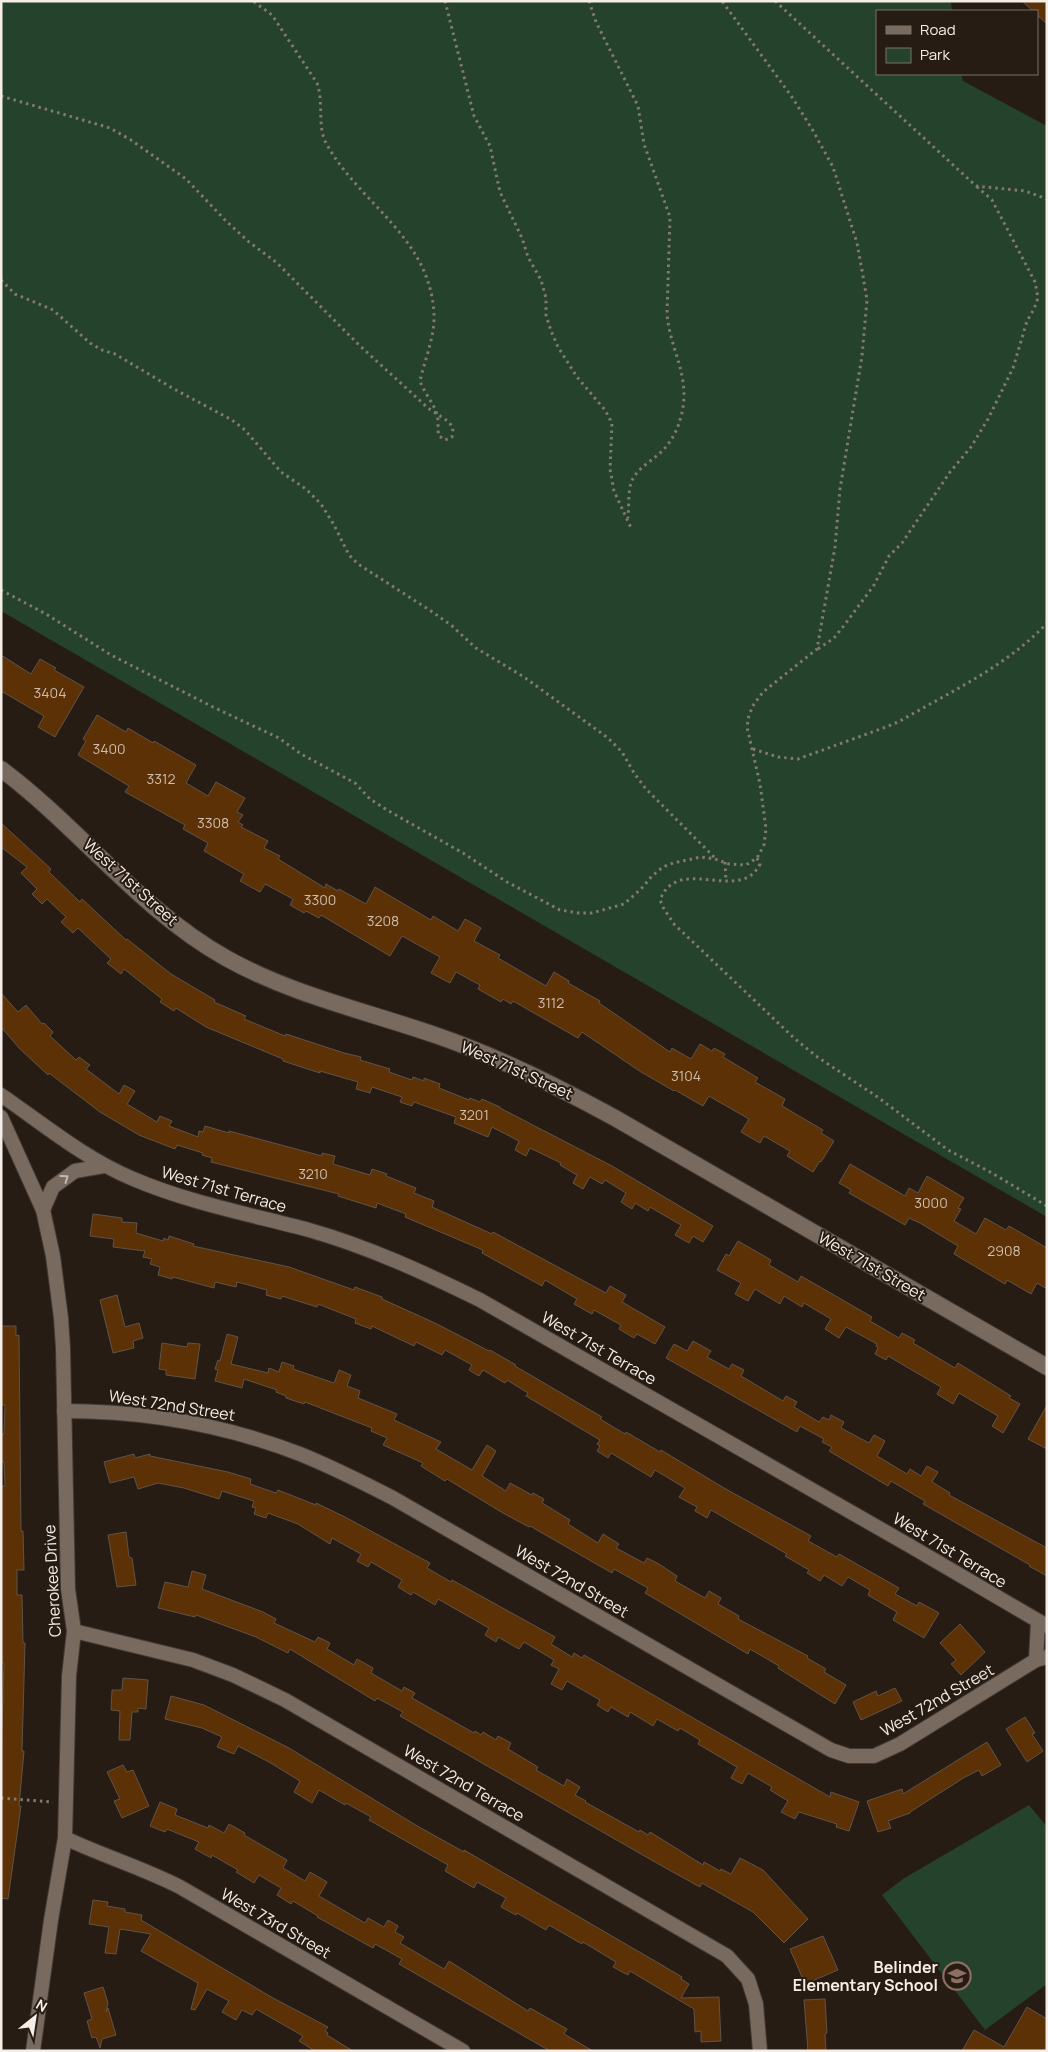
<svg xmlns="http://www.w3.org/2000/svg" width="1048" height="2052" viewBox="0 0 1048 2052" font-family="Manrope,sans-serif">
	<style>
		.green { fill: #25422d }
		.building { fill: #5c3106; stroke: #605349 }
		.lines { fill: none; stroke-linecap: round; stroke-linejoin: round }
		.minor-casing { stroke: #423934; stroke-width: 16 }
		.tertiary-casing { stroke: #423934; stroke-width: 18 }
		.path { stroke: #827971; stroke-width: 3; stroke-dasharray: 2.5 4; stroke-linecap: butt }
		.minor { stroke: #786a5f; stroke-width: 14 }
		.tertiary { stroke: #786a5f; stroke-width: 16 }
		.oneway { stroke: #c3b9b1 }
		.labels { text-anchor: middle; stroke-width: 4; stroke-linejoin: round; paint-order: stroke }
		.number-label { font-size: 14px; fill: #cfbeaf }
		.street-label { font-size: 16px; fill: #f5ede7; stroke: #271c13 }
		.poi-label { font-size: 16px; font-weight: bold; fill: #f5ede7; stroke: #271c13; text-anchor: end }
	</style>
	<rect width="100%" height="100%" fill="#271c13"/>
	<g class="green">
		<path d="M1,1h950l1,10h-75v63h84l2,7 84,45v1091l-1046,-606z"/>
		<path d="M1029,1805l18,22v157l-62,46 -103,-135 21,-16z"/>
	</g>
	<g class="building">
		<path d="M1022,1h25v23l-10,-9v-4h-4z"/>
		<path d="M1,655l30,19 9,-15 16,9 -2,2 30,17 -29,50 -17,-10 6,-11 -43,-25z"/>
		<path d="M97,715l29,17 2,-4 25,15 1,-2 42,24 -10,18 22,13 8,-14 29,16 -8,14 6,3 -5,7 5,3 -2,2 27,14 -4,7 16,8 -2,3 47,29 1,-4 12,7 1,-2 27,15 9,-17 56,33 2,-4 25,15 7,-12 16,9 -7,13 26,14 -2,3 48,28 8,-14 15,9 -1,2 32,18 -1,2 71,49 2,-4 19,11 9,-15 12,7 2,-3 11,6 -2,3 35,21 -3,4 30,17 -3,7 41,24 -2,3 13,8 -13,21 -1,-1 -7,11 -26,-16 3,-5 -26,-15 -4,7 -19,-11 8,-13 -40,-23 -6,10 -28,-16 -1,1 -33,-19 -59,-40 -4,6 -65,-37 -2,3 -8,-5 -2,3 -23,-13 2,-4 -24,-13 -6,11 -19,-10 9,-16 -38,-21 -12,20 -69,-41 -2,3 -13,-7 -2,2 -14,-8 3,-6 -28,-15 -5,8 -20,-11 4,-7 -40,-23 4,-8 -25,-14 2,-4 -60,-33 4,-6 -51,-31 8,-14 -3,-2z"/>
		<path d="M1,823l50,46 -2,3 31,30 2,-3 44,41 1,-1 44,35 44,26 -1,2 32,14 -2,3 41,17 1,-2 58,19 17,4 -1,3 30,9 -1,3 23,8 1,-3 11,4v-3l16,6 -1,4 30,12 1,-2 10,4 2,-3 18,8v1l112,58 101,60 -10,16 -10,-6 -4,7 -14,-8 6,-10 -31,-18 -2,4 -13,-8 -3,6 -11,-7 5,-9 -21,-13 -3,4 -12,-7 -7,12 -10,-6 4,-8 -17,-10 1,-2 -31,-15 -4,8 -11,-6 4,-9 -27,-14 -4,10 -34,-14 2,-6 -42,-15 -2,4 -12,-4 2,-5 -30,-10 -2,6 -14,-4 2,-7 -38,-11v2l-37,-12v-2l-77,-32 -30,-19 -2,3 -14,-9 2,-3 -38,-30 -3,5 -14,-11 4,-4 -33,-31 -5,5 -12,-11 5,-5 -19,-18 -5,5 -10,-10 5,-5 -16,-16 6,-6 -26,-20z"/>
		<path d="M1,993l17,19 8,-7 16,19 2,-1 9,9 -3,4 26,24 3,-3 11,8 -4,4 33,25 5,-9 11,6 -8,13 30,18 3,-6 12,5 -3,5 29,11 1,-6 4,1 2,-6 24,7v-2l93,25v-3l13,3 -2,8 37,11 2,-6 15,5 -1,2 30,12 -2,5 20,8 -2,6 60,27 1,-2 113,61 4,-7 16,9 -4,7 43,25 -10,17 -18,-10 -3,4 -15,-9 2,-4 -27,-15 -2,4 -18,-10 3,-5 -32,-19 -3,6 -60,-33 1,-3 -78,-33 1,-3 -29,-11 -1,5 -38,-12 1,-2 -128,-32 1,-4 -10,-3 1,-2 -26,-8 -2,4 -36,-14 -39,-23 -51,-39 -1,2 -28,-26 -19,-22z"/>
		<path d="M850,1164l55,32 4,-8 9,5 9,-17 37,22 -6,10 3,1 -7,12 22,13 9,-16 21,12 3,-4 38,22v41l-10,-6 -6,11 -24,-14 -2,4 -51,-30 4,-8 -38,-23 -11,-5 -4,7 -56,-32 2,-3 -12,-7z"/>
		<path d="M93,1214l29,4v4l15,1 -1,10 27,8 1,-3 4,2 1,-4 25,8 -1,2 96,21 65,23 1,-3 27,10v2l55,25 52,27 1,-1 26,15 -1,1 87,51 -2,2 25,15 1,-2 34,20 1,-2 63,38 87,48 -3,5 29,16 2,-3 60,34 -4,6 22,12 2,-4 20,11 -15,25 -31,-18 4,-8 -29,-17 2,-5 -22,-13 -6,9 -18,-11 -4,6 -13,-8 2,-3 -24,-14 2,-2 -76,-44 -4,8 -12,-7 2,-4 -18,-10 6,-9 -30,-18 -4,7 -40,-24 -3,5 -11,-7 3,-5 -3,-2 3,-4 -74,-44 2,-3 -21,-13 -2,3 -22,-13 -4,6 -10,-6 3,-5 -27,-15 -3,5 -26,-13 -2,4 -42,-20 -1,3 -16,-6 1,-4 -38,-15 -1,3 -35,-11 -1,3 -15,-4 1,-5 -30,-8 -1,5 -21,-5 -1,6 -41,-11 -1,2 -14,-4 2,-8 -10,-3 2,-5 -9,-2 2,-6 -32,-4 1,-8 -24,-3z"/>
		<path d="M738,1241l33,19 -2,5 29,17 3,-6 71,41 -2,4 29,17 3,-5 13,7 -2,3 42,25 3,-5 53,33 -2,2 11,6 -17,29 -11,-7 6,-10 -39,-23 -6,11 -16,-10 4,-7 -53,-31 -2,4 -11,-6 3,-6 -2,-2 1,-2 -31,-17 -7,11 -14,-9 6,-10 -27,-16 -2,4 -18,-11 -4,8 -25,-15 -7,12 -13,-7 6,-11 -24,-13 9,-16 3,2z"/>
		<path d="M117,1295l8,32 14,-4 4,15 -10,3 1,7 -21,5 -13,-53z"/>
		<path d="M1,1326h15v10l3,-1 2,196h2l1,39h-7v25h5l1,48h2l-3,108h2l-5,55h2l-13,93 -7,-1v-140l3,-95h-3v-177h4l-1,-24h-3v-28h3l1,-29h-4z"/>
		<path d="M227,1334l11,3 -7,27 37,9 1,-5 10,4 3,-10 12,4 -1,3 41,14 5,-13 12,5 -4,11 13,5 -2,7 39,16 -3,6 47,22 -5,7 36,21 15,-25 9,6 -14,25 24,15 4,-8 22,12 1,-2 11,6 -2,4 28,17 -2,4 30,19 5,-9 16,10 -3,4 28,15 3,-5 12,6 18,12 -2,5 30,17 4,-7 12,7 -3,6 21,12 -1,3 70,37 -1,2 19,11 -2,3 22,13 -11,19 -57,-36 1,-2 -29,-17 -2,5 -74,-44 -29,-17 3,-5 -34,-19 -2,4 -82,-47 -1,1 -26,-14 -56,-34 -2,2 -24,-15 2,-3 -40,-18 4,-7 -16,-7 1,-3 -67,-26 -1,2 -18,-6v-2l-10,-4 1,-2 -33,-11 -2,9 -27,-7 3,-11 -3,-1 3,-9 2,1z"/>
		<path d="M693,1341l18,10 -4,6 22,12 3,-5 12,6 -3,6 42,25 3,-5 11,6 -3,5 25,15 4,-5 6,3 2,-5 13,7 -3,6 28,15 5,-8 11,6 -8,15 30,18 3,-5 11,7 6,-10 11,6 -6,10 18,11 -1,2 98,53v28l-18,-10 1,-1 -107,-61 2,-3 -34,-20 -3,5 -59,-35 3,-4 -10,-5 2,-3 -24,-13 -3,6 -131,-74 8,-14 13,7z"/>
		<path d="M162,1343l25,4 1,-4 12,1 -5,35 -29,-4v-5l-7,-1z"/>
		<path d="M1047,1405v44l-19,-10z"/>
		<path d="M134,1454l1,4 15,-4v2l78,16 23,7 -1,5 26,9 2,-3 38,15v-2l29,14 85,46 -3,5 24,14 1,-2 103,57 -4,7 21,13 2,-4 8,5 2,-3 246,142 1,-5 28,10 -10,29 -13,-4 1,-3 -38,-12 -4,7 -14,-7 7,-11 -18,-11 2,-3 -24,-14 -6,11 -11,-6 6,-11 -39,-23 2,-4 -20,-12 -2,3 -21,-12 -4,7 -23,-14 -2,5 -17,-10 -3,5 -11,-7 3,-5 -33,-19 -5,9 -11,-6 8,-15 -8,-4 3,-5 -30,-18 -5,7 -21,-12 -2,5 -11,-7 4,-7 -51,-29 -3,6 -22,-13 -2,3 -13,-8 4,-7 -31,-18 -3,5 -11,-6 4,-7 -29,-16 -2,6 -32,-20 -30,-11 -2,5 -12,-4 2,-6 -4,-1 2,-6 -32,-10 -3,8 -35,-11 -26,-5 -20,6 -4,-12 -24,6 -6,-21z"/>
		<path d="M126,1532l3,25 3,1 4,27 -19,2 -9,-52z"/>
		<path d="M192,1571l14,4 -4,14 61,23 13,7 -2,4 41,19 3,-5 12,6 -3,6 27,16 3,-6 16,9 -2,5 31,18 2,-4 11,6 -3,5 62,35 1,-2 6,4 2,-3 13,8 2,-4 13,7 -3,6 30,18 -2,3 28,16 3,-7 13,8 -5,8 11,6 -1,1 54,30 1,-2 8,5 2,-3 53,33 1,-3 16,9 1,-2 10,5 9,-16 23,12 45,49 -24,24 -31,-31 -51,-29 -2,4 -38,-21 -262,-150 3,-4 -26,-14 -2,3 -85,-52 -2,4 -32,-16 -60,-22 -1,2 -37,-9 7,-26 23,5z"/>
		<path d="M960,1624l25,28 -24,23 -10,-11 5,-4 -16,-17z"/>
		<path d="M123,1678l25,2 -2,29 -8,-1v4h-6l-2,28h-11l1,-29 -9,-1 1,-20h10z"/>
		<path d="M895,1688l7,13 -41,19 -8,-18 23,-11 2,5z"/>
		<path d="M171,1696l33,9 85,43 130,79 45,25v-2l196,114 22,13 -1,2 8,5 -8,14 38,-1 2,44 -20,1v-11l-6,1 -1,-23 -64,-38 -2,4 -15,-8 3,-5 -33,-20 -1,2 -33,-19 -3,5 -29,-17 -1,2 -15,-8 5,-9 -29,-16 -3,6 -29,-17 3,-6 -79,-45 2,-3 -25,-14 -1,2 -26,-15 -7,13 -18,-11 6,-11 -31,-19 -31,-16 -4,8 -17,-7 5,-10 -20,-9 -37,-9z"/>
		<path d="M1025,1717l10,16 -3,1 11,17 -16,11 -21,-33z"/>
		<path d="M987,1742l14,23 -19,11 -3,-6 -14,7 -55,35v1l-22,8 3,7 -13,4 -11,-31 35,-12 1,5z"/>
		<path d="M123,1765l4,7 6,-2 16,36 -27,12 -8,-17 6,-2 -13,-27z"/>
		<path d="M160,1802l17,7 -2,6 33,13 1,-3 15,8 5,-9 16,9 -1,2 43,25 -4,8 22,13 5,-9 17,10 -8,14 46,27 3,-5 16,9 4,-7 10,6 -3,6 9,5 -4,6 44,26 5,-8 79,50 2,-3 37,21 -3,5 29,17h-43l-151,-87 3,-5 -27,-15 -2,4 -56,-31 1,-1 -25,-15 -2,3 -14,-9 4,-7 -22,-13 -5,8 -18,-11 2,-2 -26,-15 -1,3 -16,-9 4,-7 -32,-13 -2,3 -15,-6z"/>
		<path d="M93,1900l15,2 -1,4 18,3v3l17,3 -1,5 132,78 55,29 -3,4 3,2 -1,2 26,16h-38l-16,-10 4,-5 -47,-27 -4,6 -10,-5 -6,10 -14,-8 7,-11 -22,-12 -12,21 -4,-1 7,-26 -57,-32 10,-17 -31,-5 -4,25 -11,-1 4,-26 -20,-3z"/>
		<path d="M823,1936l15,34 -33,14 -15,-35z"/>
		<path d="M103,1987l5,16 -2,9 2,-4 8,27 -14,4 -2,9 -4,-11 -4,1 -5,-17 5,-2 -8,-26z"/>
		<path d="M825,1999l2,34 -2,1 1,17h-18l-4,-51z"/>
		<path d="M1027,2007l20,12v32h-85l12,-21 30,17z"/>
	</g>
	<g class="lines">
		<g class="minor-casing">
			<g id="minor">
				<path d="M1,1095c42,29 83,63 130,83 58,25 118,36 178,52 60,17 116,43 171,70l432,247 135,79"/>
				<path d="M1,1117l42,93 10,46 8,62 2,30 5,241 6,42 -5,45 -4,162 -14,82 -18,131"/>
				<path d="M43,1210l10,-23 22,-16 29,-5"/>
				<path d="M64,1411c80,0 161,14 236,43 32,13 62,28 93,44l438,252 18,6h25l26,-12 136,-84 11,-3"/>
				<path d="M74,1631l119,29 40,15 52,25 442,256 21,23 8,25 4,47"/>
				<path d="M1036,1660l2,-39"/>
				<path d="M65,1838c38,18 78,30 115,49l283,164"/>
			</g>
		</g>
		<g class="tertiary-casing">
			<path id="tertiary" d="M1,769c79,59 138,140 225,189 66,37 140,53 212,78 61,21 120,51 177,82l432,249"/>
		</g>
		<g class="path">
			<path d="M445,1l29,115 16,30 10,46 22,46 6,19 13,23 5,18v17l5,16 7,16 19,30 28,33 7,13 -2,46 4,22 18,39"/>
			<path d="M589,1l7,21 42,84 6,38 26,73 -3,97c3,37 26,65 13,106 -3,11 -9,22 -17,30 -10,11 -27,18 -32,33 -3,10 -2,24 -3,35"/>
			<path d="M775,1l201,185 49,5 22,8"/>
			<path d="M1,96l109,32 21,12 55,39 40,42 23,21 27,20 83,83 69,63 21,14 4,6 -1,9 -7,3 -6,-4c-2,-7 0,-15 -2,-21 -2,-10 -13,-22 -17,-34 5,-22 15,-45 14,-67 -4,-78 -75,-110 -108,-171 -9,-17 -2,-41 -9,-60l-45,-68 -19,-14"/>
			<path d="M1,280l14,14 38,16 37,33 12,7 13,4 59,35 58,31 13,10 36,42 25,17 15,15 13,21 15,30 9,9 73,47 20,14 25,23 48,29 84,61 14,14 12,21 12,16 69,69"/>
			<path d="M1,590l45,24 65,41 102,52 66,31 22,16 54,29 15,16 17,11 76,43 44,29 53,28 19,3h13l32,-9 17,-15 11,-13 11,-9 10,-4 28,-6 14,2 14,5 17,1 11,-7 7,-13 2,-16 -6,-45 -13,-57 2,-12 5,-11 9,-12 54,-43 18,-102 5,-58 22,-133 5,-56 -4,-24 -6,-33 -24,-76 -21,-38 -20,-32 -70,-96"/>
			<path d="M818,649l16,-11 12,-15 28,-38 15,-29 13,-13 48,-71 21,-25 17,-28 25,-51 14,-47 7,-12 4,-11 -3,-16 -43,-82 -16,-14"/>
			<path d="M753,749l25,8 20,2 88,-32 14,-6c50,-29 107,-55 147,-98"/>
			<path d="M757,858l3,6c-20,41 -82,-11 -100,36l4,9 10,15 120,114 22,18 63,42 69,52 44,23 55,33"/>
			<path d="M725,862l1,19"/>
			<path d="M1,1798l52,4"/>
		</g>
		<use href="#minor" class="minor"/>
		<use href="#tertiary" class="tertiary"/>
	</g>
	<defs><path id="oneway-chevron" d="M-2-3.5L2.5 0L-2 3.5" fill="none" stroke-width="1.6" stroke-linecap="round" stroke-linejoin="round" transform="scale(1.25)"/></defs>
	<use class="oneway" href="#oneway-chevron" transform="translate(65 1178) rotate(-36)"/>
	<defs>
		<g id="school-ring" transform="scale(1.4375)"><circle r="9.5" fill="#271c13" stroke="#8d6e63" stroke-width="1.5"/><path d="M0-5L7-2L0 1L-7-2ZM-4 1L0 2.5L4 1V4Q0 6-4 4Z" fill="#8d6e63"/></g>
	</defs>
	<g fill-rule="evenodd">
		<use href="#school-ring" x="957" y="1976"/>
	</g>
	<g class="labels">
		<g class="number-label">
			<text x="50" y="698">3404</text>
			<text x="109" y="754">3400</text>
			<text x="161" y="784">3312</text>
			<text x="213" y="828">3308</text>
			<text x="320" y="905">3300</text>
			<text x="383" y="926">3208</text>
			<text x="551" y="1008">3112</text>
			<text x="686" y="1081">3104</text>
			<text x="474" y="1120">3201</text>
			<text x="313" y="1179">3210</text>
			<text x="931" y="1208">3000</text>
			<text x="1004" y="1256">2908</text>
		</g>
		<g class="street-label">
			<text transform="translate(131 882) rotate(42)" y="6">West 71st Street</text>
			<text transform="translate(517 1070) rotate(24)" y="6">West 71st Street</text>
			<text transform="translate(224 1189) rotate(16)" y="6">West 71st Terrace</text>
			<text transform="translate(872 1266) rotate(30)" y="6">West 71st Street</text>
			<text transform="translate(599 1348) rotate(30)" y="6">West 71st Terrace</text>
			<text transform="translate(172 1405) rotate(9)" y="6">West 72nd Street</text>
			<text transform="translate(950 1550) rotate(31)" y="6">West 71st Terrace</text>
			<text transform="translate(52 1581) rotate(-93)" y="6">Cherokee Drive</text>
			<text transform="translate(572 1581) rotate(30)" y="6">West 72nd Street</text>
			<text transform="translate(937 1700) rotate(-30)" y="6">West 72nd Street</text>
			<text transform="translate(464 1783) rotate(30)" y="6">West 72nd Terrace</text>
			<text transform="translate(276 1923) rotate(30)" y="6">West 73rd Street</text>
		</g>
		<g class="poi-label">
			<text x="938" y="1973">Belinder<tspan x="938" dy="18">Elementary School</tspan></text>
		</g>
	</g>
	<rect width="1048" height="2052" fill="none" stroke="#f5ede7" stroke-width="5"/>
	<rect x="876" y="10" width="162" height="65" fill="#271c13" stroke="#797068"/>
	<rect x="886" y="26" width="25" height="8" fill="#786a5f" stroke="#797068"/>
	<text x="920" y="35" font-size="15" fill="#f5ede7">Road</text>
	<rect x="886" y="48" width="25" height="15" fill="#25422d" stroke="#797068"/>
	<text x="920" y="60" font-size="15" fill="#f5ede7">Park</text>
	<g transform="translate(35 2017) rotate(30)" stroke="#271c13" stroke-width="4" paint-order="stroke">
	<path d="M0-4L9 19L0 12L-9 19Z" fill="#f5ede7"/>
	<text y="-8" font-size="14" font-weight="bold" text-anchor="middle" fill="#f5ede7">N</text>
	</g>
</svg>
